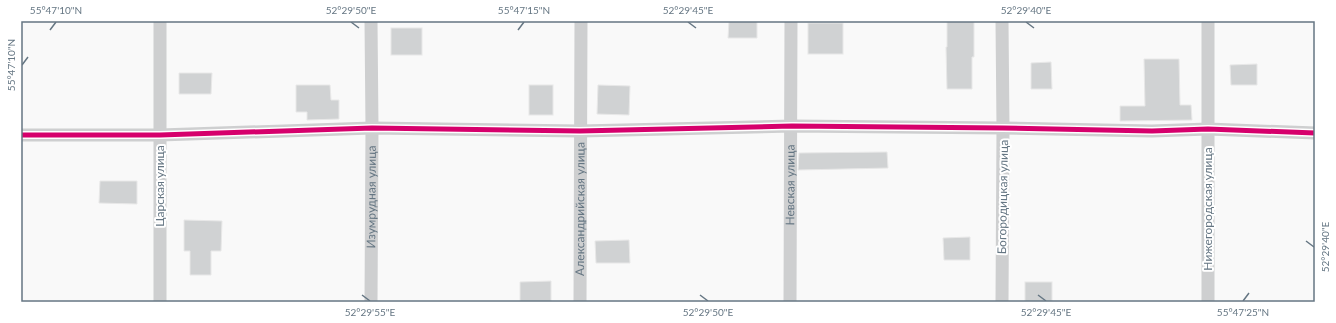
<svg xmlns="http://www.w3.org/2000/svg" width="1336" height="323" viewBox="0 0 1336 323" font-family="Lato,sans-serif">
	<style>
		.building { fill: #d0d2d3; stroke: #e8e8e8 }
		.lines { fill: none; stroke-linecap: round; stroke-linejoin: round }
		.minor { stroke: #cecfd0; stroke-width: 13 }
		.cycleway-casing { stroke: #fff; stroke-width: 8 }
		.cycleway { stroke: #d6006c; stroke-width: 5 }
		.ticks { fill: none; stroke: #657683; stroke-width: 1.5 }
		.labels { text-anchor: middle; stroke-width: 4; stroke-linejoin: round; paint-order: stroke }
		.street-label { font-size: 12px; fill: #657683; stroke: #fff }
		.neatline { fill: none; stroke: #657683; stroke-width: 1.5 }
		.ticks-label { font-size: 10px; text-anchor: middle; fill: #657683 }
	</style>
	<rect width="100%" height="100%" fill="#f9f9f9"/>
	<g class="building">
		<path d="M729,21h28v17h-29z"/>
		<path d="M947,21h27v36h-2v32h-25l-1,-42h1z"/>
		<rect x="808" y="23" width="35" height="31"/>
		<rect x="391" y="28" width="31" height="27"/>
		<path d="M1144,59h35l1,46h11l1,15 -72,1v-15h25z"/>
		<path d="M1051,62l1,27h-21v-26z"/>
		<path d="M1257,64v21h-26l-1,-20z"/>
		<path d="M179,73h33l-1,21h-32z"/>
		<path d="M296,85h34l1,15h8v19l-32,1v-8h-11z"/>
		<rect x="529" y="85" width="24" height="30"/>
		<path d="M598,85l32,1 -1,29 -32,-1z"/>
		<path d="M887,152l1,16 -90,2 1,-17z"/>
		<path d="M100,181h37v23l-38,-1z"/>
		<path d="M184,220l38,1 -1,30h-10v24h-21v-24h-6z"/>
		<path d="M970,237v23h-26l-1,-22z"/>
		<path d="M629,240l1,23h-34l-1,-22z"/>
		<path d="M551,281v21h-31v-20z"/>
		<rect x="1025" y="282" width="27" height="20"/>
	</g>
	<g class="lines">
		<g class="minor">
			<path d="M1002,21l1,107 -1,174"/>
			<path d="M21,135h139l212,-7 208,3 212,-5 211,2 149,3 56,-2 107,4"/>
			<path d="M160,302v-281"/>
			<path id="s1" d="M371,302l1,-174 -1,-107"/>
			<path id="s2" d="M580,302l1,-281"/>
			<path id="s3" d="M790,302l1,-281"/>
			<path d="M1208,302v-281"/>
		</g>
		<g class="cycleway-casing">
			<path id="cycleway" d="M21,135h139l212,-7 208,3 212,-5 211,2 149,3 56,-2 107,4"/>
		</g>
		<use href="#cycleway" class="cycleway"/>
	</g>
	<path class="ticks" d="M351,22l8,6M688,22l8,6M1026,22l8,6M50,30l6,-8M518,30l6,-8M22,65l6,-8M1306,241l8,6M362,295l8,6M700,295l8,6M1038,295l8,6M1243,301l6,-8"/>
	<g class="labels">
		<g class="street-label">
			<text transform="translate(160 186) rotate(-90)" y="4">Царская улица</text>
			<text dy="4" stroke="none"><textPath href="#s3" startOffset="117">Невская улица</textPath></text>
			<text dy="4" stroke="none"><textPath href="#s1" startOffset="105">Изумрудная улица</textPath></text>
			<text transform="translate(1003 197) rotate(-89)" y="4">Богородицкая улица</text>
			<text dy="4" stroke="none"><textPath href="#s2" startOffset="93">Александрийская улица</textPath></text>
			<text transform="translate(1208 209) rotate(-90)" y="4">Нижегородская улица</text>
		</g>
	</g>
	<rect width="1336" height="323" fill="none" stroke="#ffffff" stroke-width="44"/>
	<rect x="22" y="22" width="1292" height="279" class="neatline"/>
	<g class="ticks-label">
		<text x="56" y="14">55°47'10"N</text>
		<text x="351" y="14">52°29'50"E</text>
		<text x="524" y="14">55°47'15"N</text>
		<text x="688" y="14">52°29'45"E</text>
		<text x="1026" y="14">52°29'40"E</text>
		<text transform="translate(11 65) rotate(-90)" y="4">55°47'10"N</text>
		<text transform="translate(1325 247) rotate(-90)" y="4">52°29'40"E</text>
		<text x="370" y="316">52°29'55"E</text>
		<text x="708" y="316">52°29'50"E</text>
		<text x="1046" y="316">52°29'45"E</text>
		<text x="1243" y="316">55°47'25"N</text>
	</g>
</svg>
